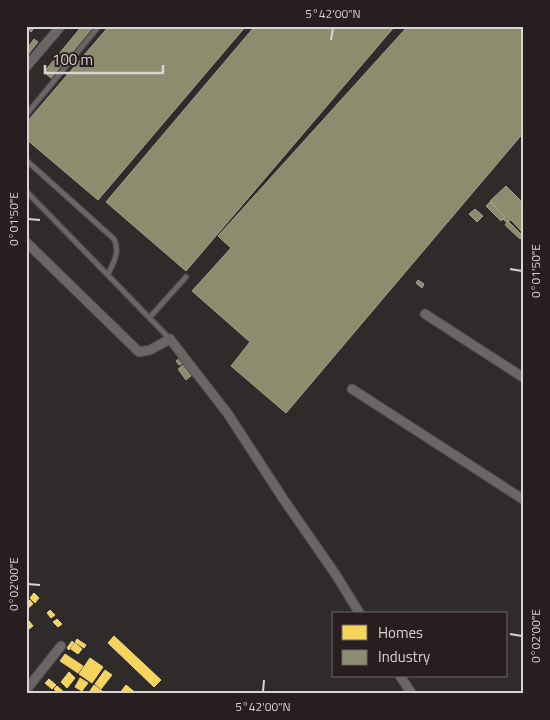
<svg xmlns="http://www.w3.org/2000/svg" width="550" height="720" viewBox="0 0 550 720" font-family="'Titillium Web',sans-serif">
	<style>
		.homes { fill: #f6d55c; stroke: #eed480 }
		.industry { fill: #8c8c6e; stroke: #a3a18c }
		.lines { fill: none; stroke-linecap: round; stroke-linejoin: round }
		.service-casing { stroke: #4a4646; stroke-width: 7 }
		.minor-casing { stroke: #4a4646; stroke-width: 11 }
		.service { stroke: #6b6666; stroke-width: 4.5 }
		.minor { stroke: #6b6666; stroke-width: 9 }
		.ticks { fill: none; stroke: #dad3d3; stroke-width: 2 }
		.neatline { fill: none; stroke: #dad3d3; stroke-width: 2 }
		.ticks-label { font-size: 12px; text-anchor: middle; fill: #dad3d3 }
	</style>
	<rect width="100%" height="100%" fill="#302b2b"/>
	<g class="homes">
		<path d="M34,593l5,5 -4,5 -5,-5z"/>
		<path d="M30,600l3,4 -6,5 -1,-6z"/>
		<path d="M50,610l5,5 -4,3 -4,-5z"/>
		<path d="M57,619l5,5 -4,3 -5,-5z"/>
		<path d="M29,621l4,5 -4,3 -3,-6z"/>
		<path d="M114,636l47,44 -7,7 -46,-44z"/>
		<path d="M77,639l9,6 -2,3 -9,-6z"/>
		<path d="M72,641l2,2 -5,7 -2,-2z"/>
		<path d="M75,643l7,6 -4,5 -7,-5z"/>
		<path d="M65,654l18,12 -5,7 -18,-12z"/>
		<path d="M90,658l13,9 -11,16 -13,-9z"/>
		<path d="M105,670l7,5 -11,14 -6,-5z"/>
		<path d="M69,672l6,6 -8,10 -6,-6z"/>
		<path d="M80,678l8,5 -6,8 -7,-4z"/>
		<path d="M49,679l7,6 -4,4 -7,-6z"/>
		<path d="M94,685l12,9h-18z"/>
		<path d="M126,685l11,9h-18z"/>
		<path d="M57,686l8,7 -1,1h-5l-5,-5z"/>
	</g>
	<g class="industry">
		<path d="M26,26h7l1,2 -3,4z"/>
		<path d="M82,26h14l-44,53 -8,-7z"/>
		<path d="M109,26h137l-148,174 -72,-61v-16z"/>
		<path d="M255,26h140l-209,245 -80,-69z"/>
		<path d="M408,26h116v106l-238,281 -55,-47 19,-24 -58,-51 39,-43 -13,-12z"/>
		<path d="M34,39l4,3 -12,15v-7z"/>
		<path d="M506,186l15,15 3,-3v36l-13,-14 -5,2 -3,-3 2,-2 -15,-16z"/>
		<path d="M490,202l15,15 -4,4 -15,-15z"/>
		<path d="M475,209l8,7 -6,6 -8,-8z"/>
		<path d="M508,221l15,15 -3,3 -15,-14z"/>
		<path d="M418,280l6,4 -2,4 -6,-5z"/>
		<path d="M180,358l3,5 -4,2 -3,-4z"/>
		<path d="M184,364l8,11 -6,5 -8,-11z"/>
	</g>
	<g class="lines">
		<g class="service-casing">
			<g id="service">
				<path d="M26,115l73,-89"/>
				<path d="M26,160l88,79c6,13 0,23 -6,35"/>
				<path d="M26,191l144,148"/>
				<path d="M150,317l36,-40"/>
			</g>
		</g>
		<g class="minor-casing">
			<g id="minor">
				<path d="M26,67l35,-41"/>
				<path d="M26,242l113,110 11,-2 20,-11 58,75 56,86 52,75 24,39"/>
				<path d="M425,314l99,64"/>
				<path d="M352,389l172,111"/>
				<path d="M400,676l12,18"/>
				<path d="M26,690l35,-44"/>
			</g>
		</g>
		<use href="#service" class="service"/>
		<use href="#minor" class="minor"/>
	</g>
	<path class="ticks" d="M331,40l2,-12M28,219l12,1M510,269l12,2M28,584l12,1M510,634l12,2M263,692l1,-12"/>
	<rect width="550" height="720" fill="none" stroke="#291e1f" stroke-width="55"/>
	<rect x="332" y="612" width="175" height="65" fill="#291e1f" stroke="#706667"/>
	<rect x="342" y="625" width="25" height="15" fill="#f6d55c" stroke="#706667"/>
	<text x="378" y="638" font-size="15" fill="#dad3d3">Homes</text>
	<rect x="342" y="650" width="25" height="15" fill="#8c8c6e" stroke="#706667"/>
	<text x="378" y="662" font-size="15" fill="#dad3d3">Industry</text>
	<path d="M45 65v8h118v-8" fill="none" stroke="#dad3d3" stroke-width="2.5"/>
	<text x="52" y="65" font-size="15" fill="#dad3d3" stroke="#291e1f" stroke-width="4" paint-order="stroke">100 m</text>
	<rect x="28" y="28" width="494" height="664" class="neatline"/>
	<g class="ticks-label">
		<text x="333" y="18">5°42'00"N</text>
		<text transform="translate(14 219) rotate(-90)" y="4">0°01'50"E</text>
		<text transform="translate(536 271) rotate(-90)" y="4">0°01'50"E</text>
		<text transform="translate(14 584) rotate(-90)" y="4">0°02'00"E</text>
		<text transform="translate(536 636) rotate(-90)" y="4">0°02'00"E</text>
		<text x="263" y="711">5°42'00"N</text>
	</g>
</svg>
